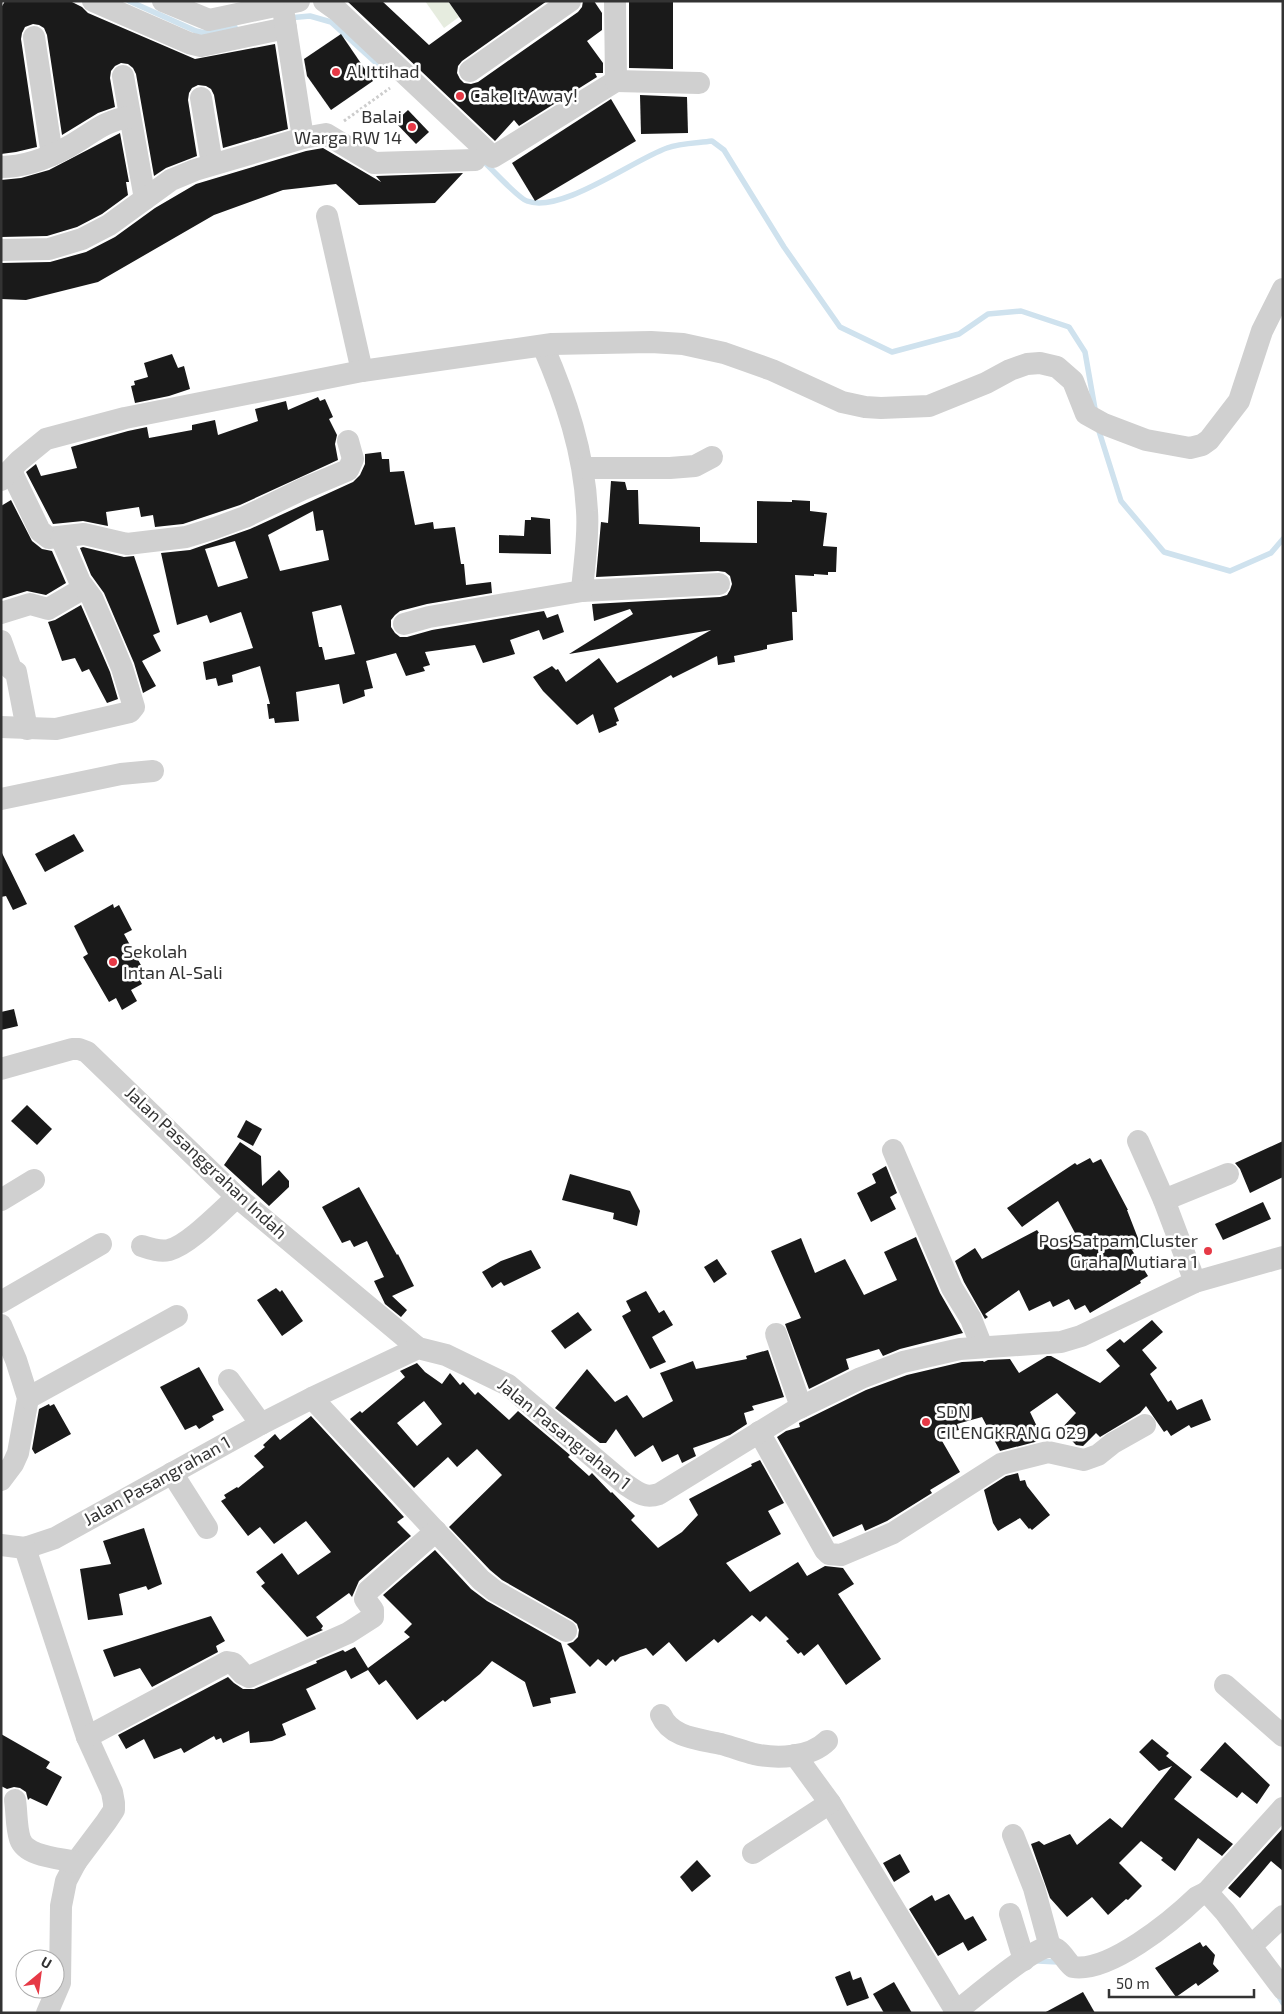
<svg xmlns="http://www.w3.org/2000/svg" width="1284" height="2014" viewBox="0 0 1284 2014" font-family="'Exo 2',sans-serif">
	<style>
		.green { fill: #e6ecdf }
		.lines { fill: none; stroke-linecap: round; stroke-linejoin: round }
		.stream { stroke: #cfe2ee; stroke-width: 5.5 }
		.building { fill: #1a1a1a; fill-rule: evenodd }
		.path { stroke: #cdcdcd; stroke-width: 3; stroke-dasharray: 2.5 2.5; stroke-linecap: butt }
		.minor { stroke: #d0d0d0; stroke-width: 22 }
		.poi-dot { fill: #e63946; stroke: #fff; stroke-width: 2 }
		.labels { text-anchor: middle; stroke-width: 5; stroke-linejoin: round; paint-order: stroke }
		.poi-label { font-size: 18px; fill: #333; stroke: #fff; text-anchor: start }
		.street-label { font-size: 18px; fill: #333; stroke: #fff }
	</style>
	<rect width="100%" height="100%" fill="#fff"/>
	<path class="green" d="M425,1h23l11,16 -15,11z"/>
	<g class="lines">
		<g class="stream">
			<path d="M129,1l67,30 9,2 30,-6"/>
			<path d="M288,18l22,-2 21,6 55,50"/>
			<path d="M485,163c9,8 33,35 42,38 34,13 106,-41 140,-53 13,-5 30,-5 45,-7l12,9 60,97 56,80 52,25 67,-18 29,-20 33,-3 48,16 16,25 10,57"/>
			<path d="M1098,428l23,73 43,51 66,19 41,-18 12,-14"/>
			<path d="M1038,1961l20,1"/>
			<path d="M1277,1993l6,10"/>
		</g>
	</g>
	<g class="building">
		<path d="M5,1h65l12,6 6,6 107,46 80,-15 13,85 -65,19 -9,-53 -3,-6 -5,-3 -8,-1 -6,3 -3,5 -1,7 9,56 -31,12 -12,8 -18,-102 -3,-6 -5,-4 -7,-1 -6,3 -4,5 -1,7 5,29 -17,6 -36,22 -15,-100 -3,-7 -5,-3 -6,-1 -8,3 -3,6 -1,6 16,108 -21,5 -15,2v-146z"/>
		<path d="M347,1h35l47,44 33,-24 -14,-20h99l-85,60 -4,5 -1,7 3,6 4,4 7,1 7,-2 100,-70 4,-5 1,-6h11l8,12v17l-15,11 16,22v10h-8l2,4 -78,49 -5,-6 -19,21z"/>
		<path d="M629,1h44v68l-44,-1z"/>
		<path d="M341,34l32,47 -42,29 -24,-34 -3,-17z"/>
		<path d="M640,95l47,2 1,36 -47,1z"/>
		<path d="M611,99l25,42 -101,60 -23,-38z"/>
		<path d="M408,110l21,22 -13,12 -21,-22z"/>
		<path d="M120,133l9,49h-3l2,13 -26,19 -25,13 -30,9 -46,1v-57l20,-2 28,-8z"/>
		<path d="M323,148l58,34 -5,-6 87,-3 -28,30 -76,2 -23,-21 -53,6 -69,25 -116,67 -72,18 -25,-1v-36l49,-1 36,-10 29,-15 40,-29 41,-24 110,-33z"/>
		<path d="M172,354l6,14 6,-2 6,23 -21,7 -34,7 -4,-17 4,-1 -1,-4 14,-4 -4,-14z"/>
		<path d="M318,397l2,4 5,-2 8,18 -4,2 8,16 -2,9 3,16 -98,45 -57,19 -28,3 -2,-12 -12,2 -2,-10 -33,5 2,14 -25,-5 -30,3 -27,-52 10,-8 5,12 36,-8 -6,-21 57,-16 19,-4 2,11 43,-8v-5l23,-5 3,15 40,-14 -3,-12 31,-8 2,9z"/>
		<path d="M381,452l1,7h7l1,13 14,-1 11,54 18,-3 1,7 21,-2 6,37h3l2,21 25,-3 1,11 -65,11 -27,7 -5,4 -4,5v7l4,6 5,4h7l25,-7 112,-19 3,7 11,-4 6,18 -21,8 -4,-10 -29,10 5,14 -32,9 -8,-18 -50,7 5,13 -7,2 2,4 -19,5 -10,-23 -30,8 7,27 -9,2 1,6 -22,8 -4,-20 -43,8 3,29 -24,2 -1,-5 -5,1 -2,-15h3l-10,-38 -28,9 1,7 -15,4 -2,-8 -10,2 -3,-18 50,-14 -12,-36 -31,11 -3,-8 -30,10 -16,-72 29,-3 60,-21 103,-47 7,-7 5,-11v-10zM313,511l3,20 7,-1 6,30 -49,11 -12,-36zM235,541l13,37 -30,9 -13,-38zM341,605l14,49 -30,6 -3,-13h-3l-7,-35z"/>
		<path d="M611,481l14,1 2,8h11l1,34 61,3v15l57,1v-42l35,1v-2l18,1v10l17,2 -4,33 14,1 -1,25h-8v3l-14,-1v2l-19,-1 2,37h-5l1,28 -26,5v4l-33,7 1,6 -17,3 -1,-9 -44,22 -2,-3 -57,33 5,13 -3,1 1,3 -18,8 -6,-19 -16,11 -34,-34 -10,-14 19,-11 4,4 2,-1 8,13 33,-24 18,25 94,-53 -142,24 64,-40 -3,-5 -36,12 -2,-17 128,-7 7,-2 3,-5 2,-6 -2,-8 -5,-4 -7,-1 -122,6 5,-55 7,1z"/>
		<path d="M11,500l21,41 10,8 10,2 14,32 -20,12 -19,-4 -26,8v-93z"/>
		<path d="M531,517l19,2 1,35 -52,-1v-18l25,1 1,-16h6z"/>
		<path d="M83,547l41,10 10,-1 26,76 -7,3 8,16 -19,10 14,25 -13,7 -9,-30 -30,-70 -13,-18 -11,-27z"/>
		<path d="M81,605l29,67 8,27 -11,4 -18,-34 -7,3 -7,-14 -13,3 -14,-39 7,-2z"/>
		<path d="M74,834l10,17 -39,21 -10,-18z"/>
		<path d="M2,853l25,51 -14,6 -7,-14 -5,1z"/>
		<path d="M113,904l1,4 5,-3 13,25 -8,4 18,33 -7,4 7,13 -11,6 6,11 -15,9 -6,-12 -7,4 -26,-45 5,-3 -14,-28z"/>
		<path d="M14,1009l4,17 -17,4v-18z"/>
		<path d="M27,1105l25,24 -15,16 -26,-24z"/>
		<path d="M246,1120l16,9 -9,17 -16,-9z"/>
		<path d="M1283,1141v36l-33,16 -10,-24 -5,-6z"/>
		<path d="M240,1142l21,14 1,30 17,-16 10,11v6l-20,19 -45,-41z"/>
		<path d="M1090,1158l3,5 8,-4 27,51h-1l14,36 -9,4 16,26 -8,5 1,2 -51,30 -5,-8 -10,5 -6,-11 -16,8 -3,-6 -21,10 -10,-21 -34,24 3,3 -3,2 -21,-37 -9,-21 20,-13 7,11 55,-29 11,16 27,-13 -17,-32 -36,26 -15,-19 68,-45 2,2z"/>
		<path d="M886,1166l11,27 -7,4 6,12 -25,13 -14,-29 19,-10 -4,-9z"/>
		<path d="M570,1174l60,17 10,20 -3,15 -24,-7 1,-6 -52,-13z"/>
		<path d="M359,1187l38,68 1,-1 16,32 -22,10 15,14 -6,7 -16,-13 -11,-23 10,-4 -17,-36 -13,6 -4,-7 -8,3 -20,-36z"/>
		<path d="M1263,1202l8,17 -48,21 -8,-16z"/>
		<path d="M916,1237l24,56 23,40 -63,16 -17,7 -4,-7 -33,10 3,10 -40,20 -24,-65 16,-6 -30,-67 30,-13 14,35 30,-14 19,36 33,-15 -13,-28z"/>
		<path d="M531,1250l10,18 -37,18 -3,-4 -9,6 -10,-16 19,-11z"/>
		<path d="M717,1259l10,15 -13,9 -10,-16z"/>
		<path d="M276,1288l4,4 2,-2 21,31 -21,15 -25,-36z"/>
		<path d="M646,1291l13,22 5,-3 9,15 -21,12 14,25 -16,7 -28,-53 9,-5 -5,-10z"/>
		<path d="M578,1312l14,18 -27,19 -14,-18z"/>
		<path d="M1152,1320l11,12 -21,18 15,18 -7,6 18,28 3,-2 6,10 25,-11 9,21 -20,8 -2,-3 -18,11 -4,-6 -3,2 -18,-26 -6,7 -40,24 -4,-4 -13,13 -7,-1 -15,-16 15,-16 -19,-20 -27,19 12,25 -7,5 -35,9 -18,-34 -25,7 2,6 -21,4 22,38 -30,18 2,3 -45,28 -22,10 -3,-7 -29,13 -56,-100 9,-6 14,-4 -1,-4 4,-2 63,-31 41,-15 55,-13 21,-1 1,1 4,-2 22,-1 9,14 28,-17h4l49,27 20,-17 -14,-16 14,-11 4,4z"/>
		<path d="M768,1350l16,47 -32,9 2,4 -10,3 3,11 -17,11 -37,13 3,8 -14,7 -4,-9 -16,8 -9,-17 -18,12 -19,-28 -10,14h-6l-45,-35 32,-39 28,33 12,-7 16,23 30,-17 -13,-28 33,-12 3,8 51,-10 -1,-3z"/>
		<path d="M417,1363l8,9 17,12 8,-11 10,12 3,-3 12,13 3,-3 31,28 9,-9 52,44 -2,2 21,19 3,-3 19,20 1,-1 23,24 -4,4 27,28 24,-16 16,-17 -9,-16 63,-33 -1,-2 9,-4 24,43 -16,8 13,23 -55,29 24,29 48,-30 9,14 18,-10 18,2 11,16 -16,10 43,65 -35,26 -28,-41 -14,12 -3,-4 -3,2 -12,-13 3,-2 -23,-23 -6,6 -8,-7 -34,28 -4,-4 -28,23 -17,-20 -16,14 -7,-8 -26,9 -5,5 -2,-3 -7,7 -8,-7 -8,8 -23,-23 6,-2 5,-5 1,-7 -2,-6 -5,-4 -70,-40 -12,-10 -41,-43 53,-52 -25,-26 -20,18 -9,-10 -34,31 -64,-69 10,-8 2,2 43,-36 -5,-6zM424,1401l18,23 -25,22 -20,-23z"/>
		<path d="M199,1367l25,43 -12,6 2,4 -15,9 -3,-4 -11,5 -25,-43z"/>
		<path d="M49,1404l1,2 4,-2 17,30 -36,20 -3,-5 7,-40z"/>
		<path d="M311,1416l93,101 -7,5 14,14 -52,45 -7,16 -3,-4 -33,24 7,9 -2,3 2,1 -16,7 -46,-51 4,-3 -9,-11 26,-19 16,22 33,-23 -25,-31 -32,23 -14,-17 -12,9 -27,-35 5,-3 -2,-3 13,-8 1,1 26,-21 -10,-11 11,-9 -2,-2 12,-11 5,6z"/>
		<path d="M1018,1473l2,8 5,-1 2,6 23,29 -18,15 -2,-2 -1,1 -9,-11 -22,13 -5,-8 -9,-33 22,-14z"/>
		<path d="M144,1528l18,56 -14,6 -2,-4 -27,8 4,21 -35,5 -8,-51 31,-5 -8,-23z"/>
		<path d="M435,1550l36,39 16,12 74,42 15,50 -26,5 1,5 -18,4 -8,-25 -33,-21 -12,13 -35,28 -2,-2 -26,20 -31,-40 -7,5 -11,-15 -17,9 -5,-9 -40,19 10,20 -34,15 4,11 -14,6 -22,2 -1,-12 -26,12 -2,-5 -5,2 -2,-4 -30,17 -3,-5 -27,11 -10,-20 -18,10 -8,-14 110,-58 6,6 9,6h11l63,-26 -1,-2 27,-11 2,2 10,-5 13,21 42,-31 -6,-5 8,-8 -29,-29z"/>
		<path d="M211,1616l14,25 -9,5 2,6 -66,35 -12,-19 -26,9 -11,-27z"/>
		<path d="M1,1734l49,28 -4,6 16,9 -15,29 -17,-8 -2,2 -2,-8 -6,-4 -6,-1 -7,2 -6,-3z"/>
		<path d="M1152,1739l17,14 -3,3 26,21 -18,22 59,45 -11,12 -24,-18 -23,33 -14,-11 2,-2 -22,-17 -22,22 23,23 -14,14 -2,-1 -18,16 -16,-18 -25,20 -17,-19 -19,-54 8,-3 5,4 26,-11 7,11 33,-27 12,10 50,-62 -13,5 -20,-19z"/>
		<path d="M1225,1742l45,43 -13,19 -15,-12 -5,6 -37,-28z"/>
		<path d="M1283,1828v43l-12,-10 -31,37 -12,-10z"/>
		<path d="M900,1854l10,18 -16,10 -11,-19z"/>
		<path d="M697,1860l14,16 -19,16 -12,-15z"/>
		<path d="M949,1894l16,26 8,-4 14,24 -19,11 -5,-9 -25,14 -29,-47 23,-14 3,6z"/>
		<path d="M1200,1942l3,5 3,-2 9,10 -2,9 6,7 -21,15 -2,-3 -20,14 -21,-29z"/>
		<path d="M850,1971l3,9 8,-3 8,21 -22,8 -12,-29z"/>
		<path d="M894,1982l18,31h-28l-11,-19z"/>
		<path d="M1083,1992l12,21h-51z"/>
	</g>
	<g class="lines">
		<path class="path" d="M344,121l46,-33"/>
		<g class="minor">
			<path d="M93,1l96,42 12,3 85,-18"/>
			<path d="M163,1l46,19 90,-19"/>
			<path d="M324,1l14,10 155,146 123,-76"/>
			<path d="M615,1l1,80"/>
			<path d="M284,15l19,123"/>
			<path d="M34,37l18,118"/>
			<path d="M470,71l100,-70"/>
			<path d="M123,76l22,123"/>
			<path d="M616,81l83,2"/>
			<path d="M201,98l11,66"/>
			<path d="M1,167c23,0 47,-9 67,-20 24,-13 34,-26 62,-30"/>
			<path d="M327,216l35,155"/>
			<path d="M1,250l48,-1 33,-10 27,-14 62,-45 24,-10 108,-32 23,-4 48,29 101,-3"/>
			<path d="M543,346c23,53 41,106 44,165 2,26 -3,53 -5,80l137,-7"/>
			<path d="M584,468h86l25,-2 17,-9"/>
			<path d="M11,471l29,60 9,7 35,-4 43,10 59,-7 29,-9 30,-11 58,-28 45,-19 5,-11 -5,-18"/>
			<path d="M1,480l18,-19 27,-22 79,-21 237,-47 190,-27 99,-2 32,2 41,9 48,17 70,32 23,5 16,1 48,-2 57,-23 24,-13 17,-6 13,-1 17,4 16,14 13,33 18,10 42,16 44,8 12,-3 7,-5 30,-39 23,-70 21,-42"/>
			<path d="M1,613l29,-9 18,5 36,-21"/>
			<path d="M404,624l25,-7 153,-26"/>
			<path d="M1,641l10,28 5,3 11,57"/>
			<path d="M1,727l55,2 74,-17 4,-5 -12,-39 -12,-29 -18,-41 -12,-16 -19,-44"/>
			<path d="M1,799l120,-25 32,-3"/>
			<path d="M1,1069l71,-20h7l8,3 150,145 181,151"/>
			<path d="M1138,1141l26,59 31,82"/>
			<path d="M893,1150l59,138 19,31 11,28"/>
			<path d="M1,1200l33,-20"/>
			<path d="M1164,1200l64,-26"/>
			<path d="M142,1246c9,3 18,6 27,4 20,-5 52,-39 68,-53"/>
			<path d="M1,1302l100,-58"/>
			<path d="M1,1325l15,35 12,38 -10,55 -5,11 -12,16"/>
			<path d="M776,1334l25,73"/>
			<path d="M229,1380l32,44"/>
			<path d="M28,1398l149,-82"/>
			<path d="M312,1398l169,182 14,11 71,40"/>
			<path d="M759,1432l66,118 4,4 12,1 52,-22 108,-69 47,-12 36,8 14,-5 15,-12 32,-18"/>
			<path d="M172,1473l35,55"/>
			<path d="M1,1545l24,3 30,-10 206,-114 51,-26 106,-50 28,7 62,30 117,99c12,8 19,15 34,10l138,-85 64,-31 42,-16 57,-13 101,-7 20,-6 114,-54 88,-25"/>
			<path d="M25,1548l62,189 25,55 2,11v7l-8,12 -30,40 -10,19 -5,25 -1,77 -13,30"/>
			<path d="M1225,1685l58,51"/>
			<path d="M661,1715c10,23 38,24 60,29 11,3 22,7 33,10 23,5 56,4 73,-13"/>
			<path d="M87,1737l140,-75 6,1 10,11 6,3 99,-44 25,-16v-7l-8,-11 3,-8 68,-60"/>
			<path d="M795,1755l35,48 127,210"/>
			<path d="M15,1800c2,13 1,27 5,39 6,18 40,19 56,23"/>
			<path d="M1013,1835l21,53 16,59"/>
			<path d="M753,1853l77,-50"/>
			<path d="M1207,1892l76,-84"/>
			<path d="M1010,1914l14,46"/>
			<path d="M1251,1946l32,-30"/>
			<path d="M954,2013c18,-13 78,-66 96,-66 10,0 16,15 23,20 36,6 99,-46 124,-70l10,-5 18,20 58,77"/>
		</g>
	</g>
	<g class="poi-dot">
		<circle cx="336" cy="72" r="5"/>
		<circle cx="460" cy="96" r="5"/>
		<circle cx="412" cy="127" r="5"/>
		<circle cx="113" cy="962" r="5"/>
		<circle cx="1208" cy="1251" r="5"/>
		<circle cx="926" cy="1422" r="5"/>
	</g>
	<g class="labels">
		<g class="poi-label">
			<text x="346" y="78">Al Ittihad</text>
			<text x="470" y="102">Cake It Away!</text>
			<text x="402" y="123" text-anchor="end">Balai<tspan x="402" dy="21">Warga RW 14</tspan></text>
			<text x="123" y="958">Sekolah<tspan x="123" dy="21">Intan Al-Sali</tspan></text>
			<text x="1198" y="1247" text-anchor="end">Pos Satpam Cluster<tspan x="1198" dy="21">Graha Mutiara 1</tspan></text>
			<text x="936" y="1418">SDN<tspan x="936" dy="21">CILENGKRANG 029</tspan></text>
		</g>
		<g class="street-label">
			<text transform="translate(206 1163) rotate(43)" y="6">Jalan Pasanggrahan Indah</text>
			<text transform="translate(564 1434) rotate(39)" y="6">Jalan Pasangrahan 1</text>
			<text transform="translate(157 1481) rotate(-29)" y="6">Jalan Pasangrahan 1</text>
		</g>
	</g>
	<rect width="1284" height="2014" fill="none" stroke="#333333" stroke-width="5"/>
	<g transform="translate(40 1974) rotate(29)"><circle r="24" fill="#ffffff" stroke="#adadad"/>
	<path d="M0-4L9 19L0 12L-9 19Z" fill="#e63946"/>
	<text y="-8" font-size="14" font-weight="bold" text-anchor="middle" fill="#333333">U</text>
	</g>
	<path d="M1109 1989v8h145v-8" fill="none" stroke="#333333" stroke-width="2.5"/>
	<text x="1116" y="1989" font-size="15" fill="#333333" stroke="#ffffff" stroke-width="4" paint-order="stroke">50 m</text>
</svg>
